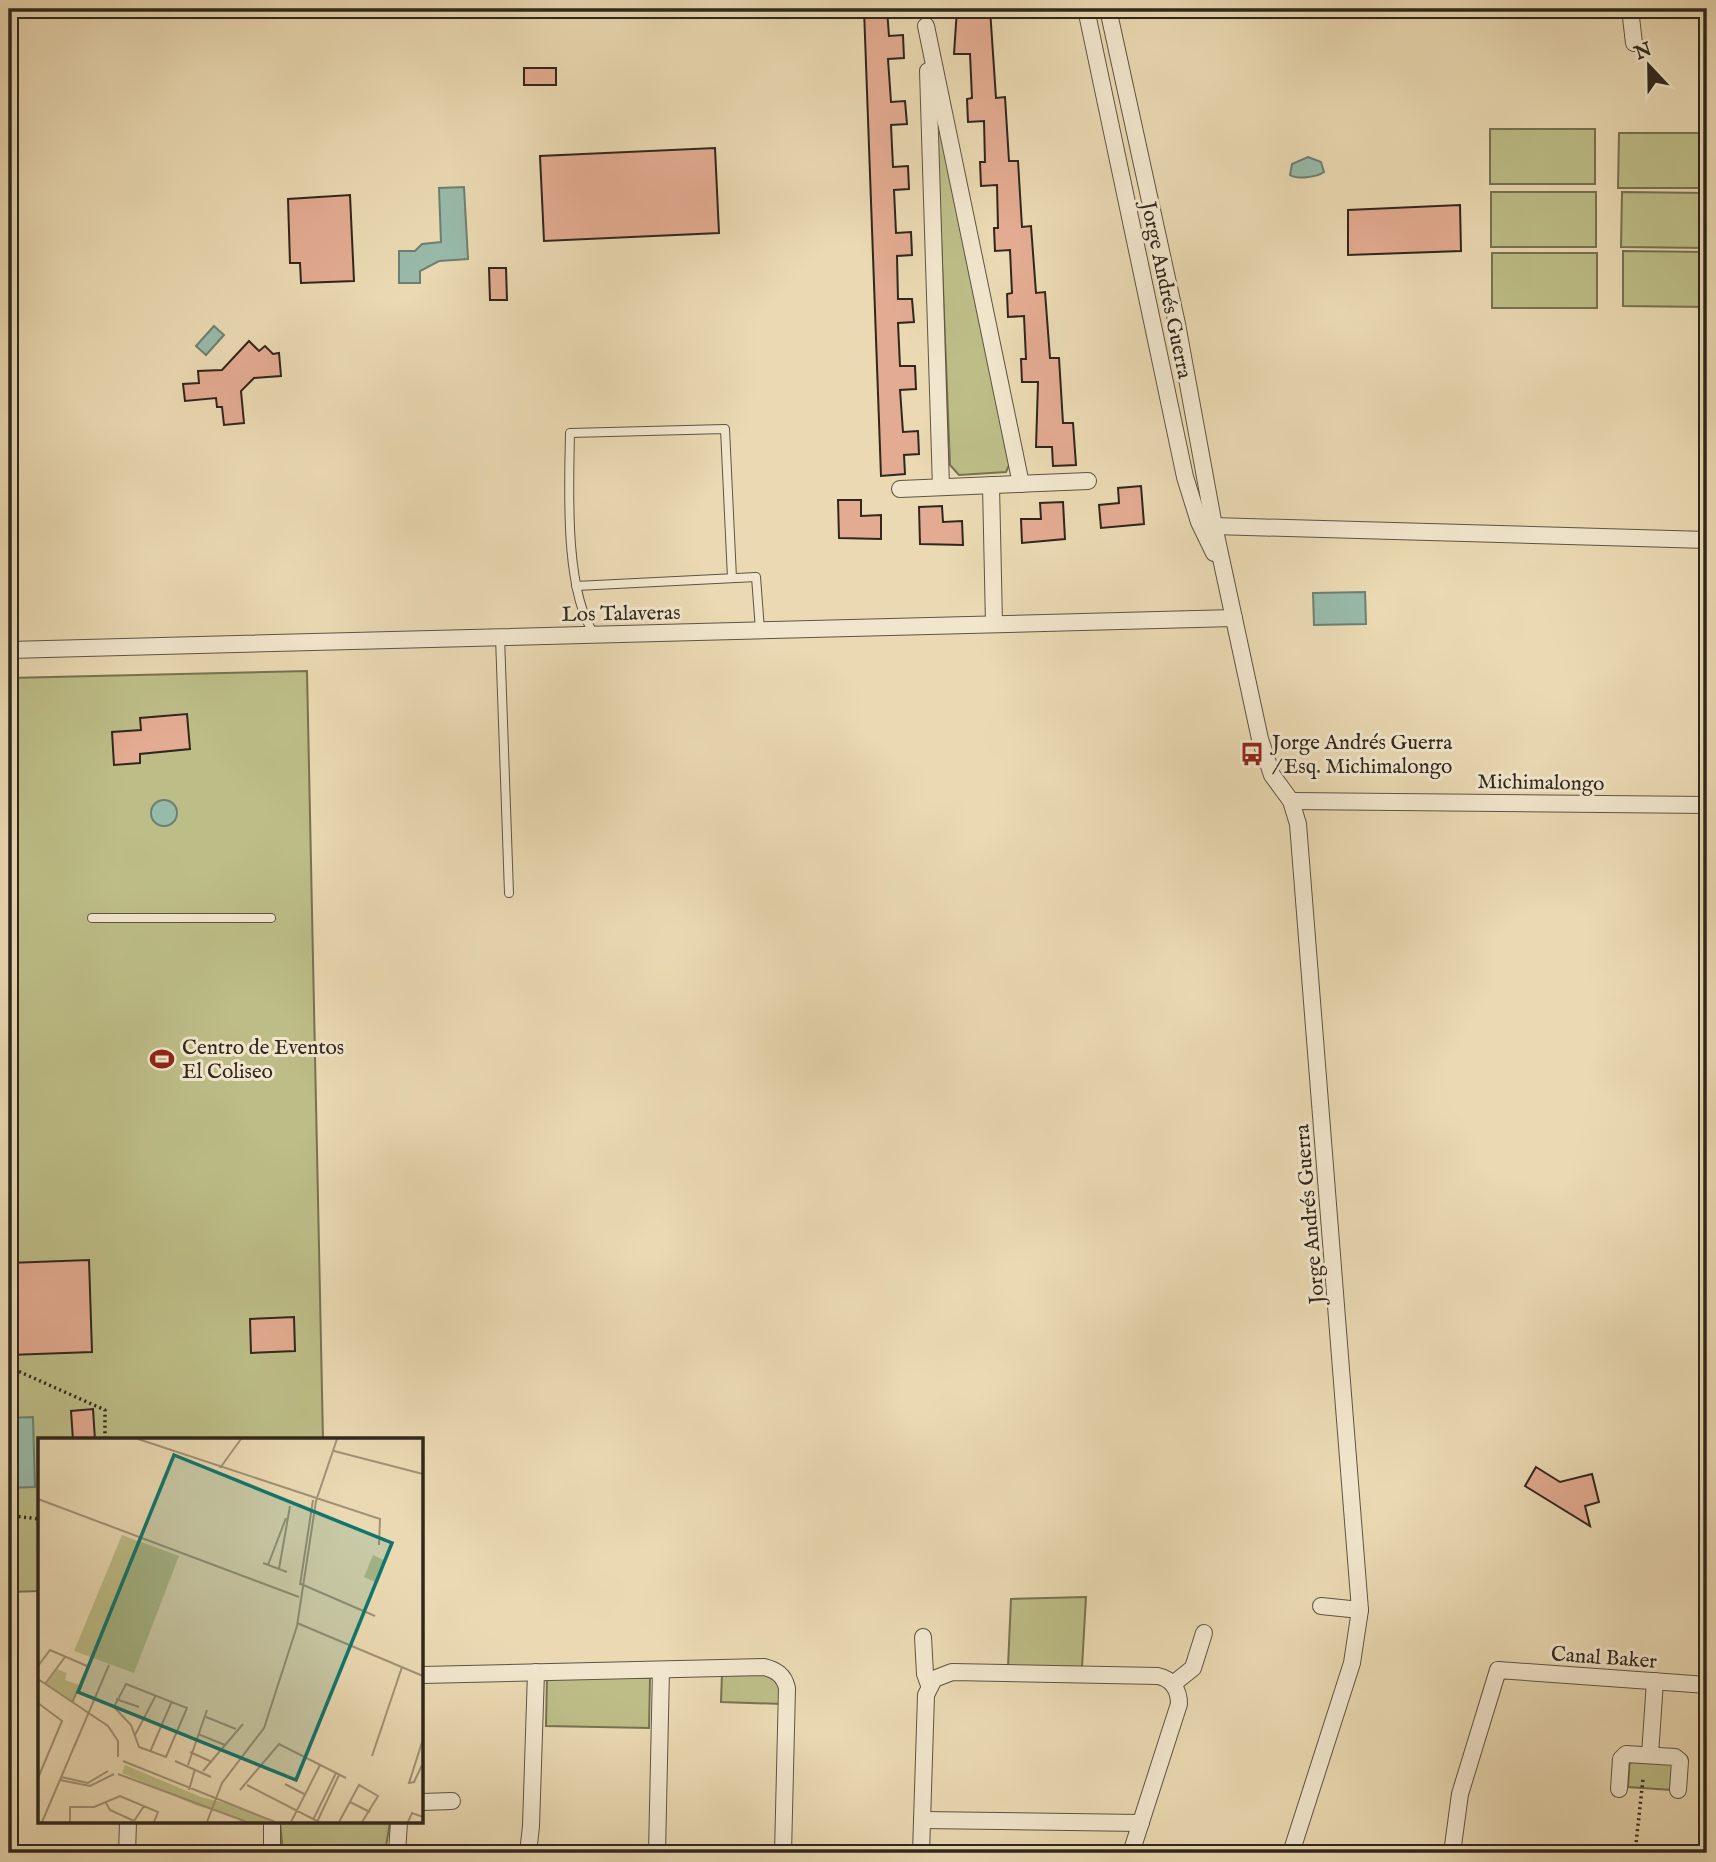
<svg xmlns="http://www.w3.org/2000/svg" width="1716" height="1862" viewBox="0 0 1716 1862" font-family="'IM FELL English',serif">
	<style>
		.green { fill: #bdbd87; stroke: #767252; stroke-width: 2 }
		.water { fill: #98baaa; stroke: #6e7f72; stroke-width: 2 }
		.building { fill: #e3ab91; stroke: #30271d; stroke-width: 2 }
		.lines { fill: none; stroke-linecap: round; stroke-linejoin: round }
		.service-casing { stroke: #5e5442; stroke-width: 10 }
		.minor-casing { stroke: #5e5442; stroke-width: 18 }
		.path { stroke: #30271d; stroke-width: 3.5; stroke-dasharray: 2 3.5; stroke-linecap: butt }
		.service { stroke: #f1e6cd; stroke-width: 8 }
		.minor { stroke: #f1e6cd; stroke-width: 16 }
		.labels { text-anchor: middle; stroke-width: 6; stroke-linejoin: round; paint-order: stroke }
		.street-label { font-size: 21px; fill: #30271d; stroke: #f1e6cd }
		.poi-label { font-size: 21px; fill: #30271d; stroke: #f1e6cd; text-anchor: start }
		.inset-road { fill: none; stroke: #a09276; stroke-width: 2 }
		.view { fill: #0f766e; fill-opacity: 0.15; stroke: #0f766e; stroke-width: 3.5 }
		.inset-edge { fill: none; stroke: #30271d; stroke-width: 3.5 }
	</style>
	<rect width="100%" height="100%" fill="#ead9b2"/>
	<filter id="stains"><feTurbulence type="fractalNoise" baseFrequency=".00286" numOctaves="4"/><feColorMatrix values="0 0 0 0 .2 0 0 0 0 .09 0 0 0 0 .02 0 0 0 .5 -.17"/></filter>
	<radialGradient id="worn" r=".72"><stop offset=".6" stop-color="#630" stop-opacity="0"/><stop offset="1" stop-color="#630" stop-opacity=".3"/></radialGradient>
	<g class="green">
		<path d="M936,110l75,351 -5,11 -47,3 -9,-10z"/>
		<rect x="1490" y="129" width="105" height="55"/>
		<path d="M1619,133h88v55h-89z"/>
		<rect x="1491" y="192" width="105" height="55"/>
		<path d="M1622,192l85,1v55l-86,-1z"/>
		<path d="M1623,251l84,1v55l-84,-1z"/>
		<rect x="1492" y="253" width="105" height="55"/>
		<path d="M307,671l16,769h-283v151l-31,1v-914z"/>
		<path d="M1086,1597l-4,70h-74l3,-68z"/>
		<path d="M722,1673c28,1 60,-8 60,31l-61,-2z"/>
		<path d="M547,1676l103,2 -1,50 -103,-2z"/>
		<path d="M1630,1757l43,3 -2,30 -43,-3z"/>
		<path d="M280,1822h110l-5,31h-102z"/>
	</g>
	<g class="water">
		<path d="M1308,157l13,5 3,10c-7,5 -27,8 -34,3l2,-11z"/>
		<path d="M464,187l4,72 -29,2 -19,10v12h-21v-32h16l7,-7 19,-2 -2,-54z"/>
		<path d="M214,326l10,9 -18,20 -10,-9z"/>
		<path d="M1365,592l1,32 -52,1 -1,-32z"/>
		<circle cx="164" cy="813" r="13"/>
		<path d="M33,1417l2,70 -26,1v-70z"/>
	</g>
	<g class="building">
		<path d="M864,9h23l2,27 14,-1 1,23 -16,1 3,43 14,-1 2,23 -16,1 2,42 15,-1 1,23 -15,1 2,43 15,-1 1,23 -15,1 1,43h14l2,23 -16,1 2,43h15l1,23 -16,1 3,42 15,-1 1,23 -15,1 1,19 -24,2z"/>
		<path d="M957,9h33l6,89 9,-1 4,64h9l4,66 9,-1 5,67 9,-1 5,66h9l4,65h10l3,42 -23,1 -1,-19h-16l2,-65h-16l-1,-23h5l-2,-43 -16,1 -1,-23 5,-1 -2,-43 -15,1 -1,-23h4l-1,-43 -16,1 -1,-24h5l-1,-41 -16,1 -1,-23 5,-1 -2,-44h-16z"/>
		<rect x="524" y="68" width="32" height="17"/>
		<path d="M715,148l4,85 -175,8 -4,-85z"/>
		<path d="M350,195l4,86 -53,2 -1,-20h-10l-2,-64z"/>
		<path d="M1460,205l1,46 -113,4v-45z"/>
		<path d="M489,268h17l1,32h-17z"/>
		<path d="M249,341l10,10 6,-5 8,8 6,-1 2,23 -27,2 -13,13 3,32 -20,2 -2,-18h-5l-1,-9 -31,3 -2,-17 16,-1 -1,-12 24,-1z"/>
		<path d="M1141,486l3,38 -43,4 -2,-23 20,-2 -1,-15z"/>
		<path d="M838,500h23v16l20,-1v24l-42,-1z"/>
		<path d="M1063,502l2,37 -43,4 -1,-24h20l-1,-16z"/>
		<path d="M942,506l1,16 19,-1 1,24 -43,-1 -1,-37z"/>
		<path d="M187,714l3,35 -50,5v9l-26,2 -2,-33 29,-2 -1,-12z"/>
		<path d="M89,1260l3,92 -83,3v-92z"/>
		<path d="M294,1317l1,34 -44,2 -1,-34z"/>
		<path d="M93,1409l2,31h-22l-2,-29z"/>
		<path d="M1536,1467l24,15 32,-8 7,28 -14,4 5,20 -65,-40z"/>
	</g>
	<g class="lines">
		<g class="service-casing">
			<g id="service">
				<path d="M576,586l180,-9 4,53"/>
				<path d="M595,635c-31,-42 -26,-149 -25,-202l155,-4 7,149"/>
				<path d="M500,637l9,256"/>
				<path d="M92,918h179"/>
			</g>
		</g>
		<g class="minor-casing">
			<g id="minor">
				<path d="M1086,9l99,468 14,45 15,31"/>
				<path d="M1108,9l69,315 37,202 46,213 12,36 19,26 7,23 62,786 -8,53 -61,190"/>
				<path d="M1630,9l4,34"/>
				<path d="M926,26l95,458"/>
				<path d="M928,71l13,416"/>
				<path d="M991,485l3,139"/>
				<path d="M900,489l188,-8"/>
				<path d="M1214,526l493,14"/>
				<path d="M9,650l1225,-32"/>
				<path d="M1291,801l416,4"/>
				<path d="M1321,1606l39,4"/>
				<path d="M923,1637l2,37 4,11"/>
				<path d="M422,1675l342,-8c12,3 20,8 23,21l-4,165"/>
				<path d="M1173,1684l20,-16 11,-35"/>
				<path d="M1650,1755l5,-74"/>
				<path d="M1619,1789l2,-30 5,-5 49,3 5,4 -2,29"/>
				<path d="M422,1802l30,-1"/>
				<path d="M922,1820l219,3"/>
				<path d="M272,1822v31"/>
				<path d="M127,1853l1,-31"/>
				<path d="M397,1853l2,-31"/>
				<path d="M528,1853l3,-27 5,-154"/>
				<path d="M657,1853l4,-183"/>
				<path d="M921,1853l5,-158 8,-16 18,-7 206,4c14,3 21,14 21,28l-48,149"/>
				<path d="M1452,1853l8,-59 38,-124 209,15"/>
			</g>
		</g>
		<g class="path">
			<path d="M9,1367l96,43v30"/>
			<path d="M9,1512l5,4 26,3"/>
			<path d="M1635,1853l8,-74"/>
		</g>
		<use href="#service" class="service"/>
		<use href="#minor" class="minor"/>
	</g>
	<defs>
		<g id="bus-bare" transform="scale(1.89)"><path d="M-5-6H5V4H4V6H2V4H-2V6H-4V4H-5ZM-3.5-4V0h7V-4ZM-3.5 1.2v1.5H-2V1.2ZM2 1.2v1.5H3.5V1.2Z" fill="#8f2418" stroke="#f1e6cd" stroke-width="2.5" paint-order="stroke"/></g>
		<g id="stadium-bare" transform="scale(1.89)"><path d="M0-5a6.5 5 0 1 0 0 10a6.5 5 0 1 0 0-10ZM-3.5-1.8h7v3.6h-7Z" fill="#8f2418" stroke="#f1e6cd" stroke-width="2.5" paint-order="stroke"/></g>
	</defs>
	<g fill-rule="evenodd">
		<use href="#bus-bare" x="1252" y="754"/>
		<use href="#stadium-bare" x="162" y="1059"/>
	</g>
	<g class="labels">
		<g class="street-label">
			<text transform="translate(1167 290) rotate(78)" y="7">Jorge Andrés Guerra</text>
			<text transform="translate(621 613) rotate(-1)" y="7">Los Talaveras</text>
			<text transform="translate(1541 782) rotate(1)" y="7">Michimalongo</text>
			<text transform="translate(1309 1214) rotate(-95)" y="7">Jorge Andrés Guerra</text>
			<text transform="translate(1604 1657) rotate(4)" y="7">Canal Baker</text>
		</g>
		<g class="poi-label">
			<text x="1272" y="749">Jorge Andrés Guerra<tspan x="1272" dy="24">/ Esq. Michimalongo</tspan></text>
			<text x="182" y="1054">Centro de Eventos<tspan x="182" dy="24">El Coliseo</tspan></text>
		</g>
	</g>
	<g transform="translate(38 1438)">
		<rect width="385" height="385" fill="#ead9b2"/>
		<path d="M84,97l57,21 -45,117 -60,-22zM335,117l13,6 -8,22 -14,-6zM19,231l10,4 -2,7 14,5 -7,17 -26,-18zM87,327l76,32 36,9 34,16h-20l-56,-17 -73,-32z" fill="#bdbd87"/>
		<path class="inset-road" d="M100,1l242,80 -1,26M296,13l89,23M182,30l21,-29M0,61l261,98M225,125l24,9M230,127l18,-47M241,131l11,-63M263,146l74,32M262,147l13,-85M259,185l126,53M0,228l12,-16 37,16M0,241l70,47 10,15v16M7,246l20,-27M88,246l61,24 -21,49 -27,-10 -8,-22 -17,-18zM78,261l23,8M0,265l24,18 -24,57M34,265l18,-41M168,279l30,12M160,296l27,11M97,297l21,-40M385,301l-14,44 5,-1 9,-19M112,314l22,-51M152,314l22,10M334,318l30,-89M85,323l152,61M137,323l36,16M150,327l19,-55M165,333l40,-47M80,336l129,48M23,339l27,6 20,-12M22,342l30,6 24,-12M247,346l19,10M209,347l72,37M151,352l6,-21M202,352l39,-46 67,34M312,364l20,10M68,365l4,7 24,11 10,-15M275,382l23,-47M4,384l67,-157M32,384v-15h24l26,-11 38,16 -4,10M169,384l15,-39 42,-55 33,-102 19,-125 21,-62M253,384l29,-57M279,384l22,-47M301,384l20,-37 19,11 -16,26M370,384l4,-9 11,4"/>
		<path class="view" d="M136,17l218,88 -96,237 -218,-88z"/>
		<rect width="385" height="385" class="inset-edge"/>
	</g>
	<rect width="1716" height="1862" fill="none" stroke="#ead9b2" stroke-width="35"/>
	<rect x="10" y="10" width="1695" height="1841" fill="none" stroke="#30271d" stroke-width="3.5"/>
	<rect x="18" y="18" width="1681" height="1827" fill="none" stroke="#30271d" stroke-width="2"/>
	<g transform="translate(1649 66) rotate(338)" stroke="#f1e6cd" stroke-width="5" paint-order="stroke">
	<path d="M0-5L12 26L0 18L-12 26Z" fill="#30271d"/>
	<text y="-10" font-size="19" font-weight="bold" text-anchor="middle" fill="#30271d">N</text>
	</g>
	<rect width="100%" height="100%" filter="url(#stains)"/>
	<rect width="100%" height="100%" fill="url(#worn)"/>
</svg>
